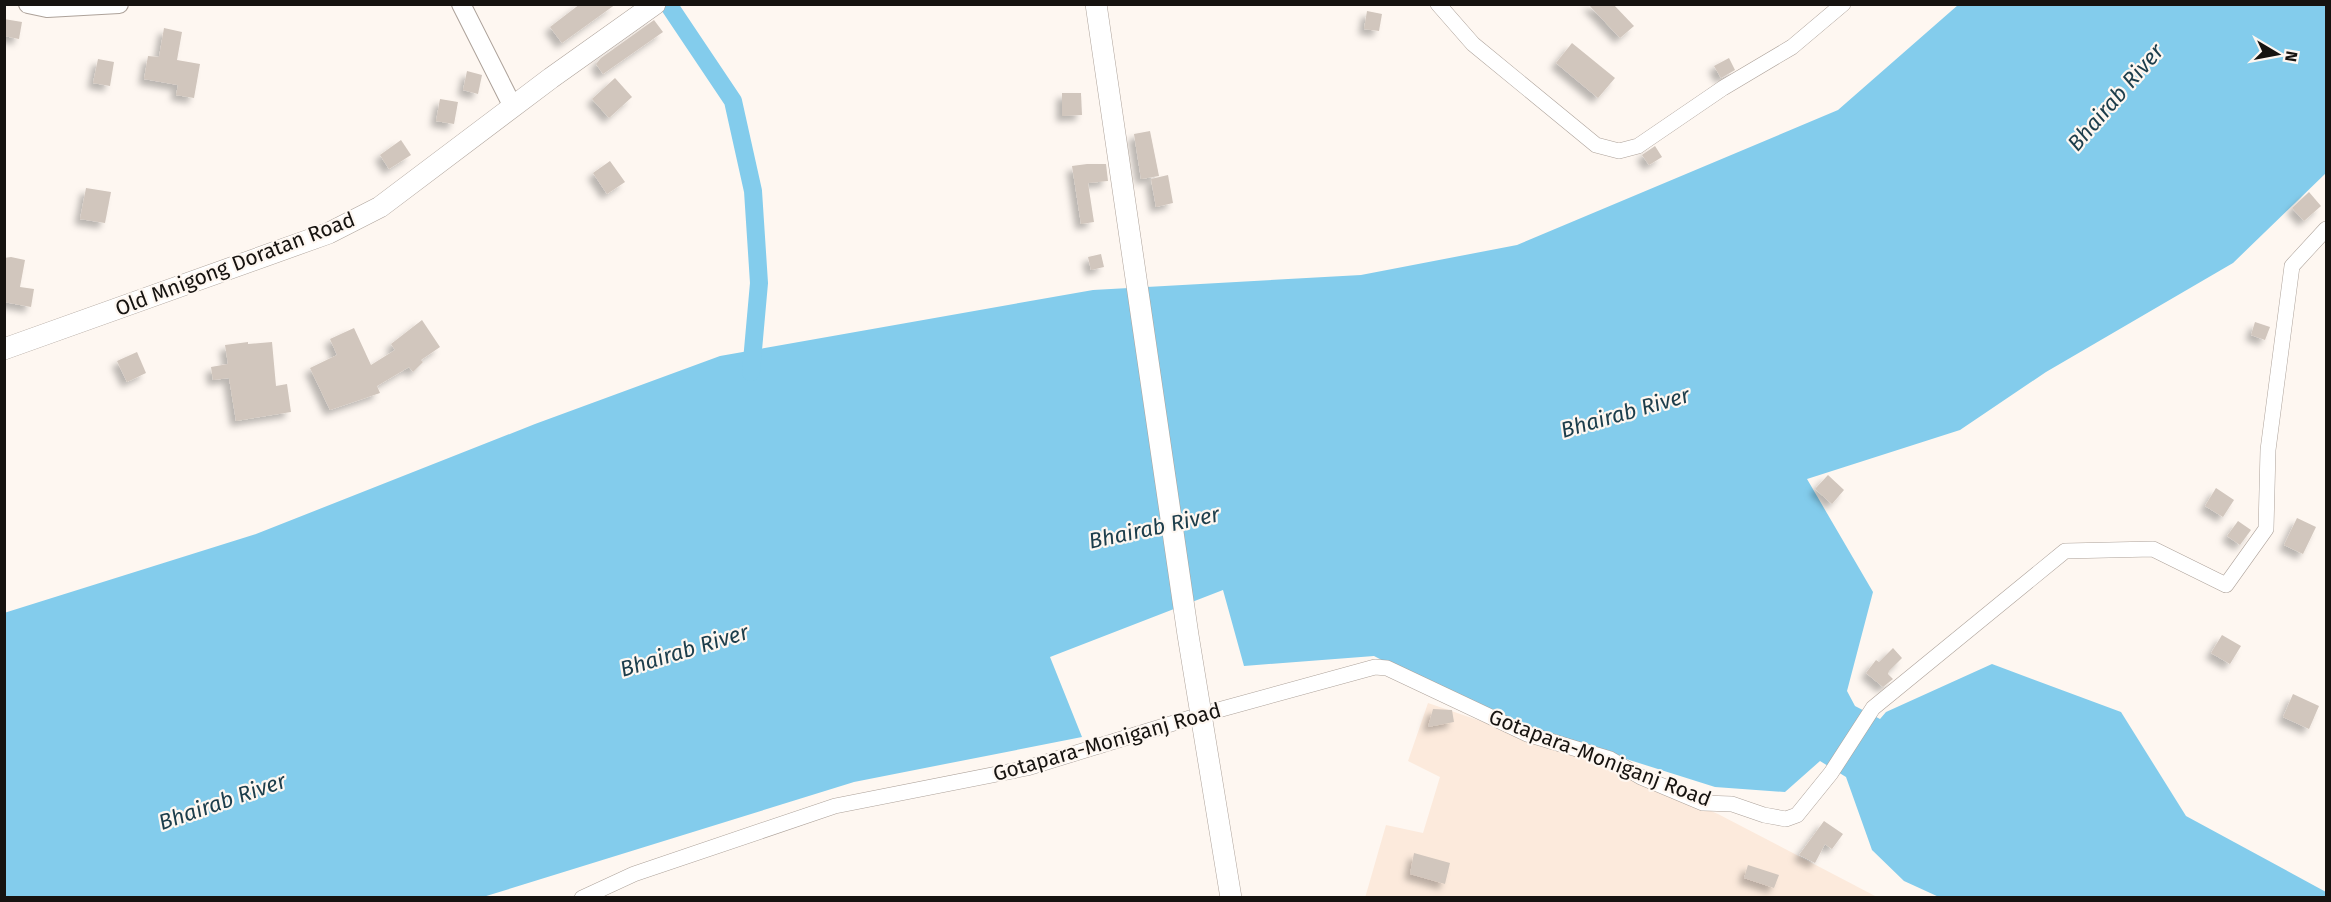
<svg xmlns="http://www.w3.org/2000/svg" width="2331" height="902" viewBox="0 0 2331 902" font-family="'Fira Sans',sans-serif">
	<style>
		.built { fill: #fceadc }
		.water { fill: #83ccec }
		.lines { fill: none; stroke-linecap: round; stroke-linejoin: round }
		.canal { stroke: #83ccec; stroke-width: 18 }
		.building { fill: #d1c6bd; filter: url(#shadow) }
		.minor-casing { stroke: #ada29a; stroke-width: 16 }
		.tertiary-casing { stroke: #ada29a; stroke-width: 20 }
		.secondary-casing { stroke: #ada29a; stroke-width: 22 }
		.minor { stroke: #fff; stroke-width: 15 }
		.tertiary { stroke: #fff; stroke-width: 18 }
		.secondary { stroke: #fff; stroke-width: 21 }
		.secondary-bridge-casing { stroke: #ada29a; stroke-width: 22; stroke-linecap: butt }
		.secondary-bridge { stroke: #fff; stroke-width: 21 }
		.labels { text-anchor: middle; stroke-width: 4.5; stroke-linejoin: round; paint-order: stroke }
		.street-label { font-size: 21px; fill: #161310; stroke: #fef7f1 }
		.water-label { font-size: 22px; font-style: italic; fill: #1c3d4b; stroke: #fef7f1 }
	</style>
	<defs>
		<filter id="shadow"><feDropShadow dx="-5.5" dy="5.5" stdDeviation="3" flood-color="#0004"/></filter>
	</defs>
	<rect width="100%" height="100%" fill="#fef7f1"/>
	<path class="built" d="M1428,703l140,48 150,63 159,83 -512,1 21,-73 37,8 17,-56 -32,-16z"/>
	<path class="water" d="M1958,5h368v168l-93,90 -187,109 -86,58 -153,49 66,113 -26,99 8,15 25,13 6,-7 106,-48 129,48 65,104 140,76v5h-387l-35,-16 -32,-31 -26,-73 -26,-16 -35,31 -70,-5 -222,-70 -119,-61 -130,10 -21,-76 -173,67 32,80 -228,45 -371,115h-478l-1,-284 252,-79 279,-110 185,-68 373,-66 268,-15 156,-30 321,-135z"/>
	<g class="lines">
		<path class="canal" d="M670,7l63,94 20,90 6,92 -8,89"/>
	</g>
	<g class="building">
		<path d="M580,4h36l-54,39 -12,-16z"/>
		<path d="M1588,4h25l21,22 -14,12z"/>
		<path d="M1367,11l15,3 -3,17 -15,-2z"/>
		<path d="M4,19l18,3 -3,17 -15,-3z"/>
		<path d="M654,20l9,12 -60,42 -7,-10 5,-6z"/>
		<path d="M164,28l18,4 -5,28 23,4 -6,34 -18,-3 2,-10 -34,-6 4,-23 11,1z"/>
		<path d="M1572,43l43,35 -17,20 -42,-35z"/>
		<path d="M1729,58l6,12 -14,8 -7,-12z"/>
		<path d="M98,59l16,3 -4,24 -17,-3z"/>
		<path d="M467,71l15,4 -4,19 -15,-4z"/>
		<path d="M615,78l17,19 -23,21 -17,-19z"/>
		<path d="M1062,93h19l1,22 -20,1z"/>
		<path d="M440,99l18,3 -4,22 -18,-3z"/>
		<path d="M1150,131l9,45 -18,3 -7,-45z"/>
		<path d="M401,140l10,15 -22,14 -9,-14z"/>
		<path d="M1655,146l7,11 -13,8 -7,-10z"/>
		<path d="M610,161l15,21 -18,12 -14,-21z"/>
		<path d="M1087,164h19l2,17 -20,2 6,39 -13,2 -9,-58z"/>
		<path d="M1168,175l5,28 -17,4 -5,-28z"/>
		<path d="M86,188l25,4 -6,31 -25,-4z"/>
		<path d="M2309,192l12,14 -17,15 -12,-13z"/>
		<path d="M1101,254l3,13 -13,3 -3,-13z"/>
		<path d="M11,257l14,3 -5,27 14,2 -3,18 -27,-5v-44z"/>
		<path d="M422,320l18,27 -19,13 2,2 -10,10 -4,-5 -32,19 3,7 -50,17 -20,-42 27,-13 -7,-16 24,-11 17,37 24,-15 -4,-6z"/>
		<path d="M2255,322l15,5 -5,13 -14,-5z"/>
		<path d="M248,342v2l24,-2 4,44 11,-2 4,28 -55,9 -7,-43 -16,2 -2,-13 17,-3 -3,-19z"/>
		<path d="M137,352l9,21 -19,9 -10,-21z"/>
		<path d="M1828,475l16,15 -12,14 -17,-15z"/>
		<path d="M2216,488l18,12 -11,17 -18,-11z"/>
		<path d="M2297,518l19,9 -13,27 -19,-9z"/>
		<path d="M2238,521l13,9 -11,15 -13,-9z"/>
		<path d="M2222,635l19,11 -11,18 -19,-11z"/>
		<path d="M1893,648l9,10 -13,13 -1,3 5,5 -10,8 -17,-14 10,-13 3,2z"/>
		<path d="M2293,694l26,12 -10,23 -26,-12z"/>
		<path d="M1433,709l19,1 2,12 -26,5z"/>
		<path d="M1824,821l19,13 -11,15 -7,-5 -10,19 -16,-8z"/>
		<path d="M1414,853l36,10 -5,21 -35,-10z"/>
		<path d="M1748,865l31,10 -5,13 -30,-10z"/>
	</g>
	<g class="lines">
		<g class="minor-casing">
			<g id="minor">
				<path d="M1438,4l35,40 123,101 23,6 19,-5 85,-58 69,-41 51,-43"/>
				<path d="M582,898l52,-24 201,-68 192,-38 173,-53 175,-48 12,1 140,66 83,25 31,18 62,26 29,1 32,11 22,4 11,-4 34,-42 42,-65 192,-157 88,-2 73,36 40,-56 2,-79 24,-184 34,-37"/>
			</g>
		</g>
		<g class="tertiary-casing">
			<g id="tertiary">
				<path d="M28,4l19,4 72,-4"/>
				<path d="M461,4l52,103"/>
			</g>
		</g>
		<g class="secondary-casing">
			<path id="secondary" d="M4,349l325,-116 51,-26 171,-129 104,-74"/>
		</g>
		<use href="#minor" class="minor"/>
		<use href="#tertiary" class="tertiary"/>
		<use href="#secondary" class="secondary"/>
		<g class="secondary-bridge-casing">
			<path id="secondary-bridge" d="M1096,4l92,631 43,263"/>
		</g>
		<use href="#secondary-bridge" class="secondary-bridge"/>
	</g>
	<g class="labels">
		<g class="street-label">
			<text transform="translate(235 264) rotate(-21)" y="7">Old Mnigong Doratan Road</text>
			<text transform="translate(1107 742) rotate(-16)" y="7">Gotapara-Moniganj Road</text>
			<text transform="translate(1600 758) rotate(21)" y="7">Gotapara-Moniganj Road</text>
		</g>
		<g class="water-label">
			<text transform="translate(2115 97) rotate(-49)" y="8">Bhairab River</text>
			<text transform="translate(1625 412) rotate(-16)" y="8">Bhairab River</text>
			<text transform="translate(1154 527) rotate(-12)" y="8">Bhairab River</text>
			<text transform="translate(684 650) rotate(-17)" y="8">Bhairab River</text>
			<text transform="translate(222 801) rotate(-19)" y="8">Bhairab River</text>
		</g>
	</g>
	<rect width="2331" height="902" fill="none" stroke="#161310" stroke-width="12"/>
	<g transform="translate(2277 54) rotate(100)" stroke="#fef7f1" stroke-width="4.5" paint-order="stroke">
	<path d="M0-4.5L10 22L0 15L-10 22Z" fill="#161310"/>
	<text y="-9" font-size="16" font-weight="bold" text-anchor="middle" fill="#161310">N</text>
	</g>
</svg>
